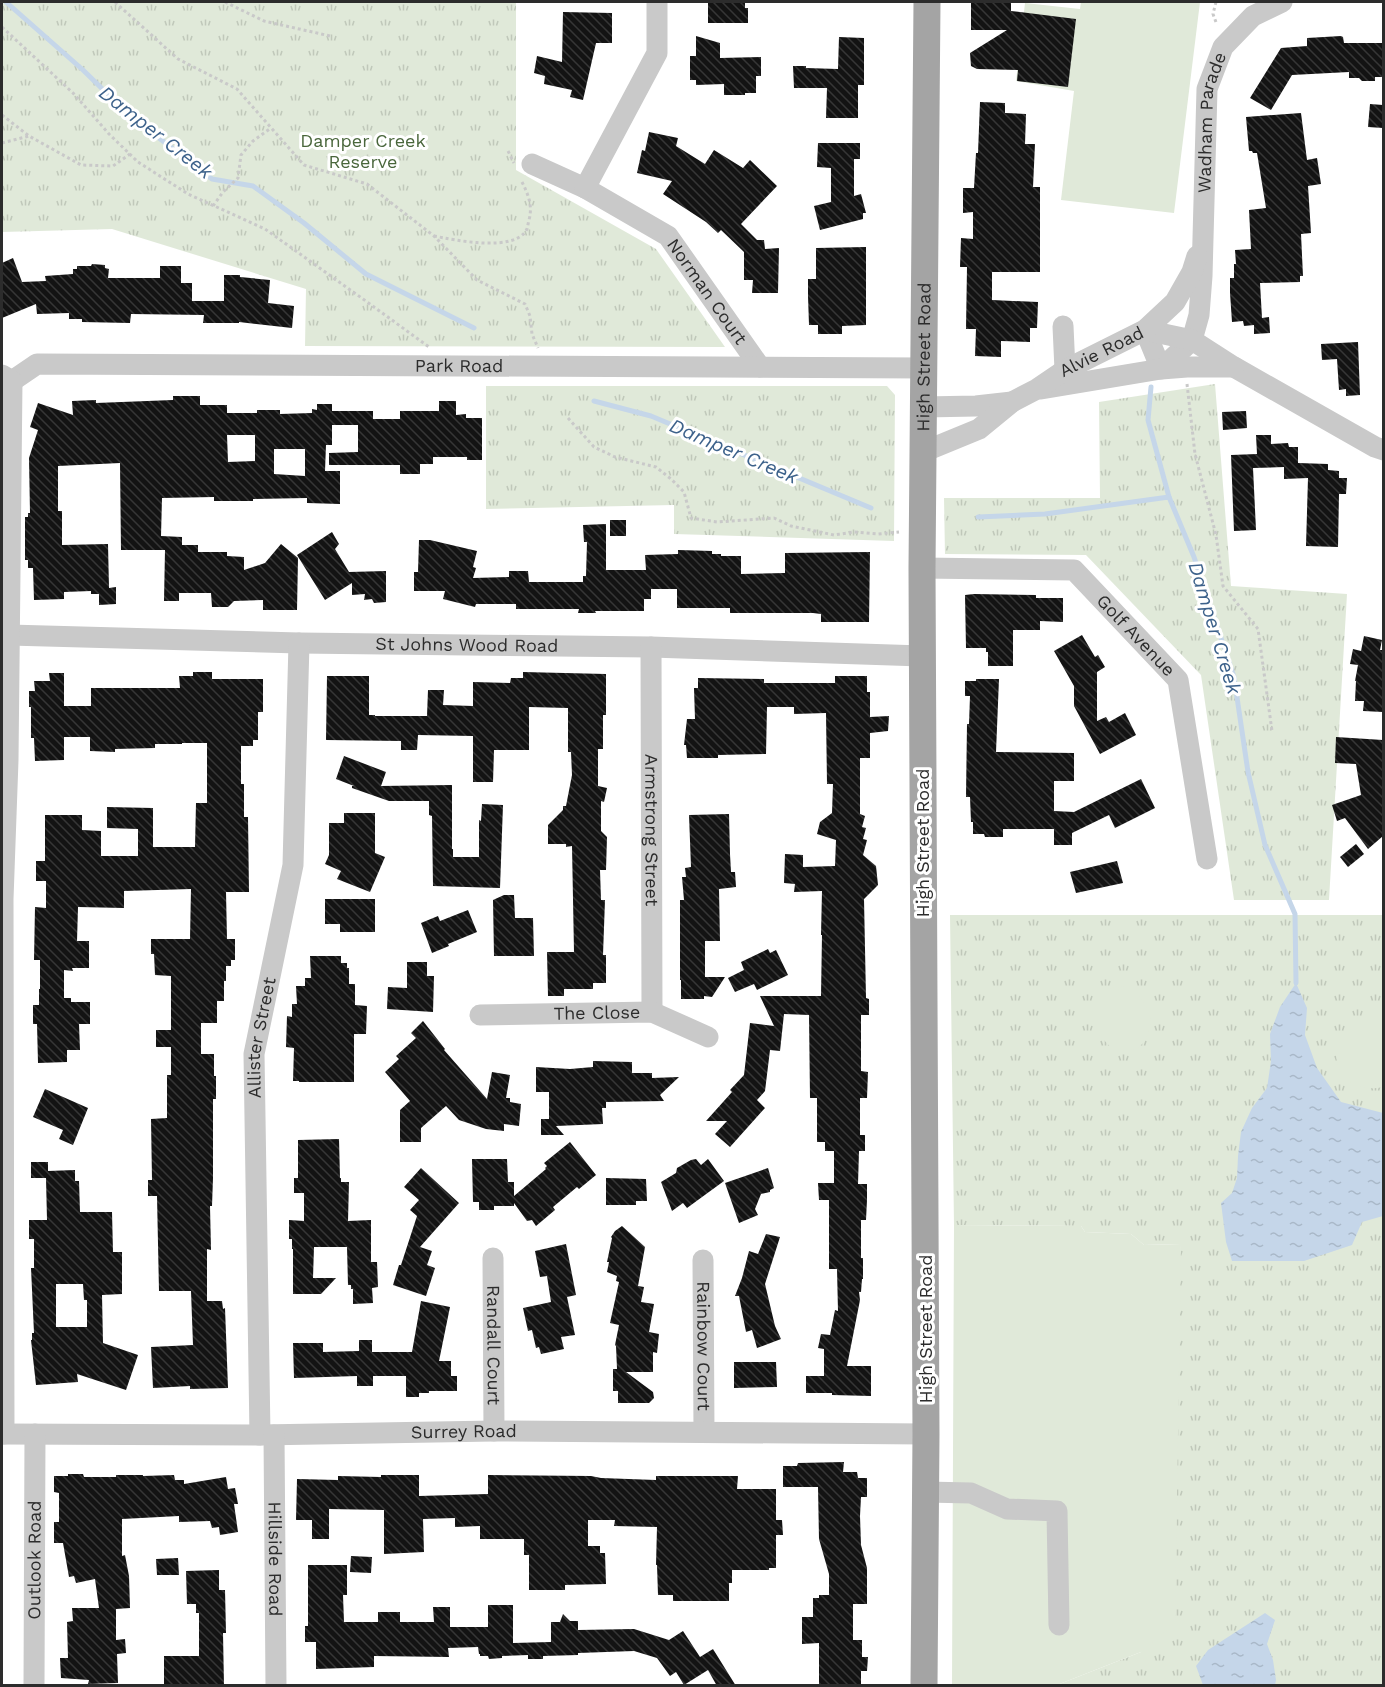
<svg xmlns="http://www.w3.org/2000/svg" width="1385" height="1687" viewBox="0 0 1385 1687" font-family="'Work Sans',sans-serif">
	<style>
		.grass { fill: url(#grass-tufts) }
		.garden { fill: #e0e9d9 }
		.water { fill: url(#water-ripples) }
		.lines { fill: none; stroke-linecap: round; stroke-linejoin: round }
		.stream { stroke: #c5d6e9; stroke-width: 5 }
		.building { fill: url(#building-back-hatch); fill-rule: evenodd }
		.path { stroke: #c9c9c9; stroke-width: 3; stroke-dasharray: 3 3; stroke-linecap: butt }
		.minor { stroke: #c9c9c9; stroke-width: 21 }
		.major { stroke: #a4a4a4; stroke-width: 27 }
		.labels { text-anchor: middle; stroke-width: 6; stroke-linejoin: round; paint-order: stroke }
		.street-label { font-size: 18px; fill: #2c2c2c; stroke: #fff }
		.park-label { font-size: 18px; fill: #49663b; stroke: #fff }
		.water-label { font-size: 20px; font-style: italic; fill: #3d628b; stroke: #fff }
	</style>
	<defs>
		<pattern id="grass-tufts" width="24" height="20" patternUnits="userSpaceOnUse" patternTransform="scale(1.5)"><rect width="24" height="20" fill="#e0e9d9"/><path d="M3 7l-1-3M5 7V3M7 7l1-3M15 17l-1-3M17 17v-4M19 17l1-3" fill="none" stroke="#c0c8ba"/></pattern>
		<pattern id="water-ripples" width="26" height="14" patternUnits="userSpaceOnUse" patternTransform="scale(1.5)"><rect width="26" height="14" fill="#c5d6e9"/><path d="M2 4q2-2 4 0t4 0M15 11q2-2 4 0t4 0" fill="none" stroke="#a9b8c8"/></pattern>
		<pattern id="building-back-hatch" width="6" height="6" patternUnits="userSpaceOnUse" patternTransform="scale(1.5)"><rect width="6" height="6" fill="#131313"/><path d="M-1 5l2 2M0 0l6 6M5-1l2 2" fill="none" stroke="#363636"/></pattern>
	</defs>
	<rect width="100%" height="100%" fill="#fff"/>
	<g class="grass">
		<path d="M2,2h514v168l140,79 69,98 -420,-1 1,-57 -194,-60 -110,3z"/>
		<path d="M1215,384l16,202 116,8 -18,306h-95l-33,-225 -115,-120 -141,-1 -1,-56h156l-1,-96z"/>
		<path d="M486,386h401l8,9 -1,146 -220,-7v-29l-188,4z"/>
		<path d="M950,915h433v770h-326l84,-33 40,-408 -37,1 -13,-11 -46,-2 -4,-6 -127,-1z"/>
	</g>
	<g class="garden">
		<path d="M1081,2h119l-26,211 -113,-13 13,-109 -58,-10 9,-78 55,6z"/>
		<path d="M1130,986c12,12 26,29 18,47 -2,6 -4,11 -11,15 -6,3 -17,2 -24,2l-19,-21v-26l8,-14z"/>
		<path d="M1381,1016l3,1 -1,70c-26,6 -48,-9 -47,-37l6,-7 12,-5z"/>
		<path d="M954,1225l127,1 4,6 46,2 13,11 37,-1 -6,379 -34,29 -84,33 -105,1z"/>
	</g>
	<g class="water">
		<path d="M1296,983l11,25 -2,27 12,33 24,34 42,11v103l-21,6 -10,23 -48,16h-72l-6,-19 -5,-39 11,-10 5,-15 1,-22 3,-24 11,-24 15,-20 4,-27 -1,-27 10,-27z"/>
		<path d="M1265,1613l10,7 -8,24 6,16 3,20 -1,5h-72l-7,-19 12,-16z"/>
	</g>
	<g class="lines">
		<g class="stream">
			<path d="M6,2l77,68 45,44 84,65 41,7 51,37 62,51 108,54"/>
			<path d="M1151,387l-3,33 21,77"/>
			<path d="M594,401l57,15 220,92"/>
			<path d="M978,517l67,-3 124,-17 25,60 40,120 14,95 17,73 30,69 1,69"/>
		</g>
	</g>
	<g class="building">
		<path d="M708,2h37v6h3v15h-40z"/>
		<path d="M971,2h40v9l65,8 -8,68 -51,-6 1,-11 -41,-1 -6,-3 -1,-13 37,-23h-36z"/>
		<path d="M563,12l49,1v30h-16l-13,57 -13,-3 2,-7 -28,-6 1,-8 -11,-3 3,-17 25,6z"/>
		<path d="M696,36l24,7v15l41,-1v19h-5v17h-11v2h-21v-11l-28,1v-5h-6v-24h6z"/>
		<path d="M1341,36l2,1 1,6h39v34h-8v4h-13l-3,-3h-10v-6l-57,3 -21,35 -21,-12 31,-50 26,-2v-8z"/>
		<path d="M839,37l25,1v47h-6v33h-32l1,-30h-33l-1,-22h13v2l32,1z"/>
		<path d="M980,102l25,1v10l21,1 -1,30h10l-2,43h7v85h-48v28l46,2 -1,26h-7v14l-29,-1v16l-26,-1 1,-27h-10l1,-62h-7l1,-29 12,1v-27l-10,1v-25h11l2,-35h2z"/>
		<path d="M1370,104l13,1v23l-15,-1z"/>
		<path d="M1301,113l6,47 10,-2 4,26 -13,2 3,47 -10,1 2,42h-3v6l-40,1 2,35 7,-1 1,16 -16,1v-9l-10,1 -1,-5 -11,1 -2,-29v-15h4v-14h2l-1,-14 16,-1 -2,-39 17,-2 -9,-55h-4l-1,-2h-3l-3,-34z"/>
		<path d="M649,132l29,6 -2,8 29,18 9,-14 29,18 7,-8 27,26 -36,38 16,16h7l1,9 14,-1 -1,45h-26l1,-13h-9v-28l-23,-22 -3,3 -12,-11 -43,-28 9,-13 -35,-8 5,-23 3,1z"/>
		<path d="M818,143h42v16h-6v37l7,-2 5,19h-3v6l-43,11 -6,-24 17,-4v-34l-14,-1z"/>
		<path d="M866,247v78l-24,1v8h-24v-9h-9l-1,-29v-17h8v-31z"/>
		<path d="M13,258l9,24 24,-1 -1,-5 28,-2v-5h4v-3h14l1,-2 13,1v3l4,1 -1,9h52v-12h21v17h11v18h32v-26h16v2l30,3 -2,23 26,3 -2,22 -53,-6v1h-36l1,-8 -73,-1 -1,9 -48,-1v-3h-13v-6l-32,1 -1,-10 -34,14v-55z"/>
		<path d="M1358,342l2,53 -14,1v-7l-7,1 -2,-31 -15,1 -1,-16z"/>
		<path d="M173,396h27v9h27v8h30v-3h23v4l32,-1v-4l5,1v-6h15v7h41v8h27v-8h39v-10h17v14l10,-1v4h16v42h-15v-3h-34v7h-13v10h-20v-9h-71v-12l29,-1v-27h-26v20h-6l-1,26h15v33l-33,-1v-5l-54,1v2h-39v-4l-52,1 -1,38 21,1v8h16v7h29v4l17,1v13l21,-7 16,-19 17,14 -1,52h-34v-10l-29,1 -6,6h-16l-1,-14h-32v8h-15l1,-51h-44l-1,-87 -62,3v45h4v34l46,-1 1,44 7,-1v17l-17,1v-11h-8v-3l-27,1v7l-30,1 -1,-32h-5v-8h-3v-43h3v-4h2l-1,-55 9,-28 -8,-3 8,-24 35,12 -1,-14 24,-1v3l77,-3zM227,435h28v26l-27,1zM274,449h31v27l-31,-2z"/>
		<path d="M1246,411l1,17 -24,2 -1,-18z"/>
		<path d="M1256,435h15v9l17,-1 1,4h9v16l30,1v6l11,1v7h8l-1,16h-7l-1,53 -32,-1 2,-68 -24,1v-12l-31,1 3,62 -22,1 -3,-76 26,-1z"/>
		<rect x="610" y="520" width="16" height="16"/>
		<path d="M606,524v46h40l-1,-15 33,-1v-4l34,1v3h9v2h20v18l44,-1v-20l85,-1 -1,70h-48v-8l-8,-1h-83v-5h-53v-19h-26v10h-7v12h-49l1,2h-18l1,-4h-63v-5h-40l-1,3 -32,-8 2,-8h-31v-19h4l1,-32h11l47,11 -4,16 3,1 -3,10 36,-1v-6h19l1,11h54v-6h3l1,-34h-3l-1,-17z"/>
		<path d="M332,532l7,12 -4,5 14,23 37,-1v31l-12,1 -2,-4 -8,1 1,-6 -13,1v-12l-27,17 -28,-45z"/>
		<path d="M974,594l62,1v3h27v24l-23,-1v9h-27v36h-25v-14h-2v-4h-20l-1,-53z"/>
		<path d="M1082,635l13,22 3,-2 7,12 -8,5v49l9,-4 3,5 16,-9 11,22 -36,19 -26,-48v-20l-20,-35z"/>
		<path d="M1364,636l18,4 -2,10h3v62l-20,-1 1,-10h-9l1,-20h-1l3,-16 -8,-1 3,-15 8,2z"/>
		<path d="M193,672h19v7h51v33h-5v28h-5v6h-12v38h3v33h4l1,75h-23l1,47h8v21h-4v6h-5v15h-2v20h-7v22h-16v31h13v22h2v23h-3v79l-1,28h-2l1,44 -4,-1v52h15l1,8 2,-1 3,80 -38,1v-3l-37,2 -2,-41 42,-2 -2,-54h-32l-2,-95h-9v-16h4l-1,-61 16,-1v-43h4v-28h-15v-17h15v-54l-16,-1 -1,-21h-3v-15h39l1,-50 -67,2v17l-46,-1 -1,34h12v27h-17l1,3 -9,-1v28h7v4h19v22h-11l1,26h-13v12l-29,1 -1,-39h-4v-19h6v-16h1v-29h-6l1,-53 11,1v-27h-10v-20h9v-46h37v15l19,1v25h37v-27l-31,-1v-21l46,1v39h42l1,-44h11v-60h-25v1h-27v4l-40,1v3l-25,-1v-14h-26v23l-29,1 -1,-23h-3v-31h-2v-16h6l-1,-10h16l-1,-8h15v33h27v-18h89l-1,-12h14z"/>
		<path d="M523,672l83,2v41h-3v34h-5v37l9,2 -3,14 -3,-1v30l6,6 -1,33h-6l1,30h4l-2,55h3v28h-13v6h-29v7h-16l-1,-44h27l-2,-106 -6,1v-3h-18v-19l15,-15v-4h3l6,-31 -1,-23h-3v-44l-39,-1v43h-35l-1,32h-20v-46l-55,-1 -1,15h-16v-9l-75,-1 1,-64h42v39h6v1h52l1,-26h16l-1,15 30,1v-24l37,1 1,-5h12z"/>
		<path d="M835,676h32v16h3v25l19,-1 -1,15 -18,2v25h-10v56l5,2 -3,11 4,1 -3,11 4,1 -4,15 13,11 2,19 -14,14 2,99 3,1v16h-8v56l7,1 -1,26h-7v37h5v16h-6l-1,33h9v16l-1,20h-5v38h2v21h-1l-1,13h-2l1,8 -13,66h24v30l-39,-1v-2h-26v-17h18v-27l-6,-1 3,-14 9,1 5,-25 3,1 -1,-42h-8v-69h-10l-1,-17h16v-32h-9v-9h-8v-44h-7l-1,-83 -25,-1 -4,37 -10,-1 -5,41 -8,9 8,8 -35,39 -15,-13 12,-13h-21l26,-29 -2,-2 14,-15 6,-52 24,3 -14,-30h61l1,-61h-1l1,-44 -28,1 1,-8 -11,-1 1,-29 18,1v12l32,-1 1,-26 -19,-6 3,-12 12,-9 1,-29h-6l-1,-71 -32,1v-7h-27l-1,47 -48,1v3h-31l-1,-13h-2l3,-26h8l-1,-31h4v-10l66,1v4h71z"/>
		<path d="M976,679h23l-3,73 78,1v28h-20v30l20,1 67,-33 14,29 -40,20 -6,-13 -37,18v12h-18v-16h-51v8h-18l-1,-3h-11v-12h-2l-1,-25h-4l1,-73h2l1,-28h-5v-15h11z"/>
		<path d="M1336,737l47,3v96l-15,13 -23,-31 -8,3 -5,-16 29,-10 -5,-31 -21,-1z"/>
		<path d="M344,756l42,16 -5,14 71,-1v64h1v8h26v-37l2,1 1,-17 21,1 -3,83 -67,-2 -1,-70 -3,-1v-14h-40l-37,-13v-2h2l-18,-7z"/>
		<path d="M344,813h31v40l10,4 -15,35 -33,-13 4,-8 -16,-7 4,-9v-32h15z"/>
		<path d="M729,814l1,40 1,18h4l1,15 -17,2 1,52h-15v36h20l-13,20 -8,-1v3h-23v-19h-1v-80h4l-2,-23h4l-1,-9 6,-1 -2,-52z"/>
		<path d="M1356,844l8,10 -16,13 -8,-10z"/>
		<path d="M1117,861l6,22 -47,10 -6,-21z"/>
		<path d="M504,895h10l1,23h18l1,38h-40l-1,-56z"/>
		<path d="M325,899h50v33h-35v-8h-15z"/>
		<path d="M468,910l9,22 -29,12 1,2 -17,7 -11,-30 17,-7 2,5z"/>
		<path d="M768,949l2,4 6,-3 12,25 -31,15 -3,-6 -19,8 -7,-14 16,-8 -3,-8z"/>
		<path d="M310,956h31v7h6v5h2v16h6v21l12,1 -1,28h-12v48h-55v-1h-6l1,-33 -8,-1 1,-31 5,1v-13h5l-1,-18h9v-8h6z"/>
		<path d="M407,962h20v14h7l-1,36 -46,-3 1,-22 19,1z"/>
		<path d="M423,1021l22,28 -1,1 43,49 5,-27 18,3 -4,23h4v4l11,2 -2,22 -15,-2v7l-18,-2 -27,-9 -13,-14 -25,22v14h-21v-32l10,-9 -25,-29 14,-13 -3,-3 20,-18 -5,-5z"/>
		<path d="M593,1061l39,1v11h20v5l27,-1 -19,18 4,6 -58,1v6h-4l1,16 -47,2 8,9h-23v-16h8v-27h-13v-25l34,2 23,-2z"/>
		<path d="M45,1089l43,19 -15,37 -14,-6 4,-9 -30,-13z"/>
		<path d="M339,1139l1,39h1v4h8l-1,39 23,-1v42h6l1,25 -6,1 1,15 -20,1v-15h-2v-4h-3l-1,-38h-33l-1,31h23l-15,16h-28v-45h-1v-10h-3v-19l15,1v-28h-10v-15h4v-38z"/>
		<path d="M570,1142l26,33 -17,14 -2,-2 -24,20 2,3 -19,16 -4,-6 -5,1 -13,-18v3h-20v4h-15v-8h-6l-1,-43h35l1,23h6v14l32,-27 -1,-1 2,-2 -3,-3z"/>
		<path d="M696,1159l5,6 7,-6 16,22 -37,27 -4,-5 -11,8 -11,-29 15,-9 1,-5 14,-8z"/>
		<path d="M31,1162h17v9l27,-1v11h4l1,31h32l1,40h9v42l-20,1 1,48 35,12 -12,35 -49,-16 1,8 -42,3 -5,-45h1v-7h2l-3,-65h3v-29h-5v-19h18l-1,-42h-15zM56,1284h27l1,16h3v27h-31z"/>
		<path d="M421,1168l38,35 -39,44 12,4 -5,14 8,3 -9,28 -33,-11 6,-20h2l16,-49 -7,-6 9,-10 -15,-13z"/>
		<path d="M768,1168l6,20 -4,2v2l-9,2 -6,15 3,6 -19,8 -14,-40z"/>
		<path d="M606,1178l40,1 1,22h-11v4h-30z"/>
		<path d="M622,1226l23,21 -7,39 6,1 -3,15 13,2 -5,28 10,2 -2,19 -4,-1v20h-27l27,20 1,6 -5,5h-31v-12h-5v-22h4l-1,-23 -1,-1 4,-20 -9,-2 9,-41 -3,-1 1,-5 -10,-4 2,-10h-2l5,-24 -1,-1 4,-6z"/>
		<path d="M766,1234l14,3 -15,47 10,42 6,13 -24,9 -5,-18 -6,2 -7,-36h-4l7,-18 7,-27 9,3z"/>
		<path d="M566,1244l10,51 -9,2 8,38 -14,2 3,12 -23,5 -2,-7 -3,1 -4,-18 -4,1 -5,-23 28,-6 -4,-26 -7,1 -5,-26z"/>
		<path d="M421,1301l29,6 -11,54h12v15h6v15h-28v2h-10v4h-13v-21h-33v10h-16v-10l-63,2 -1,-35h30v9l36,-1v-11h13v12h40z"/>
		<path d="M734,1362h42l1,25 -43,1z"/>
		<path d="M844,1462l-1,10h14l1,6h9v19h-6l-1,19 1,29 6,23v36h-14v36h9v17h6l-1,14h-6v15h-42v-43l-17,1v-27h11v-19h6v-3h10v-21l-10,-35 -1,-52h-35v-21h14l1,-3z"/>
		<path d="M68,1474h15l1,3h32v-2h27v1l31,-1 1,5h9v4l42,-7 2,12 7,-1 3,16h-4l4,28 -18,3 -1,-8 -7,1 -2,-7 -31,1v-6l-57,3v37l3,-1 4,21 1,32 -14,1v31l9,-1 1,14 -9,1 1,29 -30,1 1,-4 -28,-2 -1,-20h8l-1,-36 6,-1 -1,-13h27l-4,-29 -19,4 -2,-7 -5,1 -6,-34h-9v-21h5v-29l-5,-1v-16h14z"/>
		<path d="M381,1475h38v21l69,-2v-19l103,1 10,2 55,2v-4h82l-1,13h39v31h6l1,15h-7v33h-7v2h-37v13h-3v18h-56v-6h-15l-1,-30h-1l1,-38 -43,-1 1,-6h-27v26h12v7h5l1,31 -41,1v5h-36v-35h-5v-16h-44v-13l-25,1v-9l-32,1 1,33 -40,2v-44l-55,-1v30h-17v-19h-16l1,-41 41,1v-4l43,1z"/>
		<path d="M351,1556l21,1 -1,16 -21,-1z"/>
		<path d="M178,1558l1,17h-22l-1,-16z"/>
		<path d="M308,1565h39v30h-4l1,27h34v-10h22v10h34l-1,-15h17v20h38v-22h25v38l38,-1v-20h9l3,-8 7,7h8v9l56,-1 35,11 14,-9 17,26 13,-8 23,37h-19l-9,-16 -24,15 -8,-13 -6,4 -13,-18 -23,-7 -56,2v2l-35,1v3h-15v-4l-26,1v2l-13,1 -1,-3h-8v-2h-1l-1,-7 -30,1 1,9 -75,-1v11l-58,2v-27h-11v-16h3z"/>
		<path d="M219,1570v20h6l1,43h-3l1,53h-60v-30h35v-43h-3v-9h-9l-1,-33z"/>
	</g>
	<g class="lines">
		<g class="path">
			<path d="M115,2l63,57 59,30 67,76 63,19 67,52 43,44 48,24 5,12 2,18 6,14"/>
			<path d="M225,2l39,19 66,15"/>
			<path d="M1216,2l-3,12 4,11"/>
			<path d="M2,27l71,66 36,41 29,28 50,32 77,35 98,70 66,48"/>
			<path d="M2,115l27,21 52,29 32,1 17,-12"/>
			<path d="M2,143l27,-7"/>
			<path d="M508,151l6,12"/>
			<path d="M213,206l10,-14 15,-14 3,-23 12,-14 18,-13"/>
			<path d="M434,236c21,4 81,17 93,-7 1,-3 1,-6 2,-9 4,-15 -1,-26 -8,-40"/>
			<path d="M1187,384l8,70 21,81 7,51 35,43 14,102"/>
			<path d="M568,418l26,29 21,10 41,10 15,12 13,13 7,26 26,4 57,-4 17,8 43,9 20,-3 24,2 21,-2"/>
		</g>
		<g class="minor">
			<path id="s1" d="M532,164l53,24 83,48 92,131"/>
			<path d="M585,188l72,-135v-51"/>
			<path d="M1063,326l2,44"/>
			<path id="s2" d="M1145,330l16,39 31,-29 7,-25 3,-39 5,-187 16,-42 30,-31 29,-14"/>
			<path d="M1145,330l47,10 42,27 141,80 9,3"/>
			<path id="s3" d="M2,375l10,6 25,-17 887,4"/>
			<path d="M1041,389l120,-20 26,-2h47"/>
			<path d="M924,407l52,-1 36,-4"/>
			<path id="s4" d="M923,452l56,-23 33,-27 25,-13 28,-19 80,-40 30,-28 17,-30 5,-16"/>
			<path id="s5" d="M922,568l152,2 104,110 29,179"/>
			<path id="s6" d="M9,635l290,8 352,4 271,9"/>
			<path id="s7" d="M651,647l1,365"/>
			<path id="s8" d="M480,1015l172,-3 56,25"/>
			<path id="s9" d="M493,1258l1,173"/>
			<path id="s10" d="M703,1260l1,172"/>
			<path id="s11" d="M2,1434l258,1 234,-4 432,3"/>
			<path d="M4,1434l-1,-535 5,-139 4,-379"/>
			<path id="s12" d="M260,1435l-6,-381 39,-189 6,-222"/>
			<path id="s13" d="M274,1435l2,251"/>
			<path d="M926,1492l45,1 36,16 50,2 2,114"/>
			<path id="s14" d="M34,1686l1,-252"/>
		</g>
		<path class="major" id="s15" d="M924,1686l2,-252 -4,-866 5,-566"/>
	</g>
	<g class="labels">
		<g class="street-label">
			<text dy="6" stroke="none"><textPath href="#s2" startOffset="304">Wadham Parade</textPath></text>
			<text dy="6" stroke="none"><textPath href="#s1" startOffset="222">Norman Court</textPath></text>
			<text dy="6" stroke="none"><textPath href="#s4" startOffset="206">Alvie Road</textPath></text>
			<text dy="6" stroke="none"><textPath href="#s15" startOffset="1329">High Street Road</textPath></text>
			<text dy="6" stroke="none"><textPath href="#s3" startOffset="464">Park Road</textPath></text>
			<text dy="6" stroke="none"><textPath href="#s5" startOffset="242">Golf Avenue</textPath></text>
			<text dy="6" stroke="none"><textPath href="#s6" startOffset="458">St Johns Wood Road</textPath></text>
			<text dy="6" stroke="none"><textPath href="#s7" startOffset="183">Armstrong Street</textPath></text>
			<text transform="translate(923 843) rotate(-90)" y="6">High Street Road</text>
			<text dy="6" stroke="none"><textPath href="#s8" startOffset="117">The Close</textPath></text>
			<text dy="6" stroke="none"><textPath href="#s12" startOffset="398">Allister Street</textPath></text>
			<text transform="translate(926 1329) rotate(-90)" y="6">High Street Road</text>
			<text dy="6" stroke="none"><textPath href="#s9" startOffset="87">Randall Court</textPath></text>
			<text dy="6" stroke="none"><textPath href="#s10" startOffset="86">Rainbow Court</textPath></text>
			<text dy="6" stroke="none"><textPath href="#s11" startOffset="462">Surrey Road</textPath></text>
			<text dy="6" stroke="none"><textPath href="#s14" startOffset="126">Outlook Road</textPath></text>
			<text dy="6" stroke="none"><textPath href="#s13" startOffset="124">Hillside Road</textPath></text>
		</g>
		<g class="park-label">
			<text x="363" y="147">Damper Creek<tspan x="363" dy="21">Reserve</tspan></text>
		</g>
		<g class="water-label">
			<text transform="translate(156 132) rotate(38)" y="7">Damper Creek</text>
			<text transform="translate(734 451) rotate(23)" y="7">Damper Creek</text>
			<text transform="translate(1215 628) rotate(73)" y="7">Damper Creek</text>
		</g>
	</g>
	<rect width="1385" height="1687" fill="none" stroke="#2c2c2c" stroke-width="6"/>
</svg>
